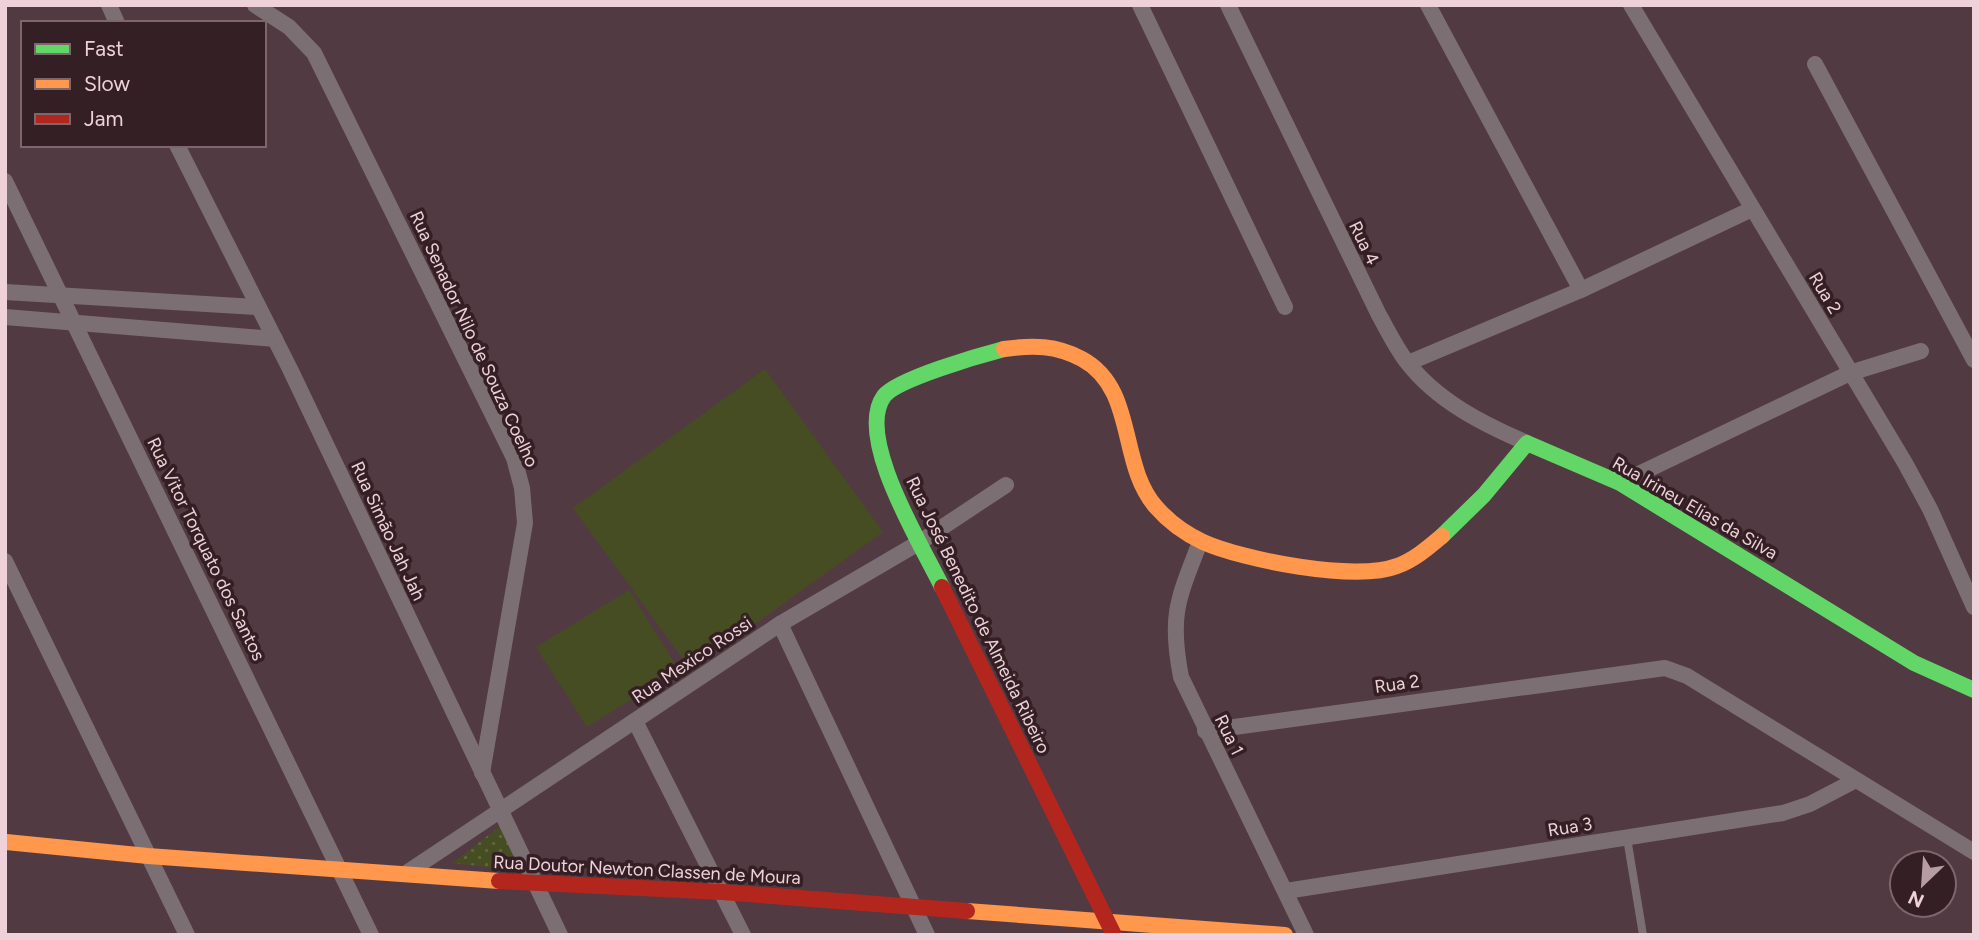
<svg xmlns="http://www.w3.org/2000/svg" width="1979" height="940" viewBox="0 0 1979 940" font-family="Figtree,sans-serif">
	<style>
		.park { fill: url(#park-dots) }
		.pitch { fill: #474d22 }
		.lines { fill: none; stroke-linecap: round; stroke-linejoin: round }
		.lane { stroke: #7c6f73; stroke-width: 8 }
		.street { stroke: #7c6f73; stroke-width: 16 }
		.fast { stroke: #63d668; stroke-width: 16 }
		.slow { stroke: #ff974d; stroke-width: 16 }
		.jam { stroke: #b3261e; stroke-width: 16 }
		.labels { text-anchor: middle; stroke-width: 7; stroke-linejoin: round; paint-order: stroke }
		.street-label { font-size: 18px; fill: #eed1d9; stroke: #341f25 }
	</style>
	<defs>
		<pattern id="park-dots" width="8" height="8" patternUnits="userSpaceOnUse" patternTransform="scale(1.75)"><rect width="8" height="8" fill="#474d22"/><path d="M2 2h.1M6 6h.1" fill="none" stroke="#626642" stroke-width="1.8" stroke-linecap="round"/></pattern>
	</defs>
	<rect width="100%" height="100%" fill="#523a42"/>
	<path class="park" d="M500,826l20,45 -67,-8z"/>
	<g class="pitch">
		<path d="M765,369l118,163 -192,138 -118,-162z"/>
		<path d="M629,590l50,80 -92,57 -51,-80z"/>
	</g>
	<g class="lines">
		<path class="lane" d="M1627,838l16,97"/>
		<g class="street">
			<path d="M109,5l8,18"/>
			<path d="M255,5l34,22 25,26 200,405 8,30 3,35 -43,250"/>
			<path d="M1140,5l145,302"/>
			<path d="M1228,5l151,310c9,16 17,33 28,47 30,39 76,62 120,81"/>
			<path d="M1428,5l153,285"/>
			<path d="M1631,5l274,458 25,46 44,98"/>
			<path d="M1815,64l159,296"/>
			<path d="M177,145l113,224 270,566"/>
			<path d="M5,181l366,754"/>
			<path d="M5,292l252,15"/>
			<path d="M5,317l270,22"/>
			<path d="M1408,363l173,-73 171,-81"/>
			<path d="M1620,483l230,-110 71,-22"/>
			<path d="M1200,542c-22,57 -31,73 -19,135l125,258"/>
			<path d="M5,561l182,374"/>
			<path d="M780,624l147,311"/>
			<path d="M635,721l108,214"/>
			<path d="M1205,731l460,-63 22,8 287,176"/>
			<path d="M405,874l375,-250 140,-82 86,-57"/>
			<path d="M1286,891l497,-78 27,-9 44,-23"/>
		</g>
		<g class="fast">
			<path d="M1442,536l42,-41 43,-52 93,40 294,180 60,27"/>
			<path d="M942,587c-19,-40 -88,-150 -58,-191 13,-17 97,-41 120,-47"/>
		</g>
		<g class="slow">
			<path d="M1004,349c29,-4 52,-4 78,10 55,30 36,105 74,148 13,15 30,27 47,35 40,18 153,40 194,24 17,-6 32,-19 45,-30"/>
			<path d="M6,842l142,14 351,25"/>
			<path d="M967,911l318,24"/>
		</g>
		<g class="jam">
			<path d="M942,587l172,348"/>
			<path d="M499,881l223,11 245,19"/>
		</g>
	</g>
	<g class="labels">
		<g class="street-label">
			<text transform="translate(1364 243) rotate(64)" y="6">Rua 4</text>
			<text transform="translate(1825 293) rotate(59)" y="6">Rua 2</text>
			<text transform="translate(474 339) rotate(65)" y="6">Rua Senador Nilo de Souza Coelho</text>
			<text transform="translate(1695 508) rotate(30)" y="6">Rua Irineu Elias da Silva</text>
			<text transform="translate(388 531) rotate(65)" y="6">Rua Simão Jah Jah</text>
			<text transform="translate(206 549) rotate(64)" y="6">Rua Vitor Torquato dos Santos</text>
			<text transform="translate(978 615) rotate(64)" y="6">Rua José Benedito de Almeida Ribeiro</text>
			<text transform="translate(692 660) rotate(-34)" y="6">Rua Mexico Rossi</text>
			<text transform="translate(1397 684) rotate(-8)" y="6">Rua 2</text>
			<text transform="translate(1229 735) rotate(64)" y="6">Rua 1</text>
			<text transform="translate(1570 827) rotate(-9)" y="6">Rua 3</text>
			<text transform="translate(647 870) rotate(3)" y="6">Rua Doutor Newton Classen de Moura</text>
		</g>
	</g>
	<rect width="1979" height="940" fill="none" stroke="#eed1d9" stroke-width="14"/>
	<rect x="21" y="21" width="245" height="126" fill="#341f25" stroke="#7e666d" stroke-width="2"/>
	<rect x="35" y="44" width="35" height="10" fill="#63d668" stroke="#7e666d" stroke-width="2"/>
	<text x="84" y="56" font-size="21" fill="#eed1d9">Fast</text>
	<rect x="35" y="79" width="35" height="10" fill="#ff974d" stroke="#7e666d" stroke-width="2"/>
	<text x="84" y="91" font-size="21" fill="#eed1d9">Slow</text>
	<rect x="35" y="114" width="35" height="10" fill="#b3261e" stroke="#7e666d" stroke-width="2"/>
	<text x="84" y="126" font-size="21" fill="#eed1d9">Jam</text>
	<g transform="translate(1923 884) rotate(205)"><circle r="33" fill="#341f25" stroke="#7e666d" stroke-width="2"/>
	<path d="M0-5L12 26L0 18L-12 26Z" fill="#b79ca4"/>
	<text y="-10" font-size="19" font-weight="bold" text-anchor="middle" fill="#eed1d9">N</text>
	</g>
</svg>
